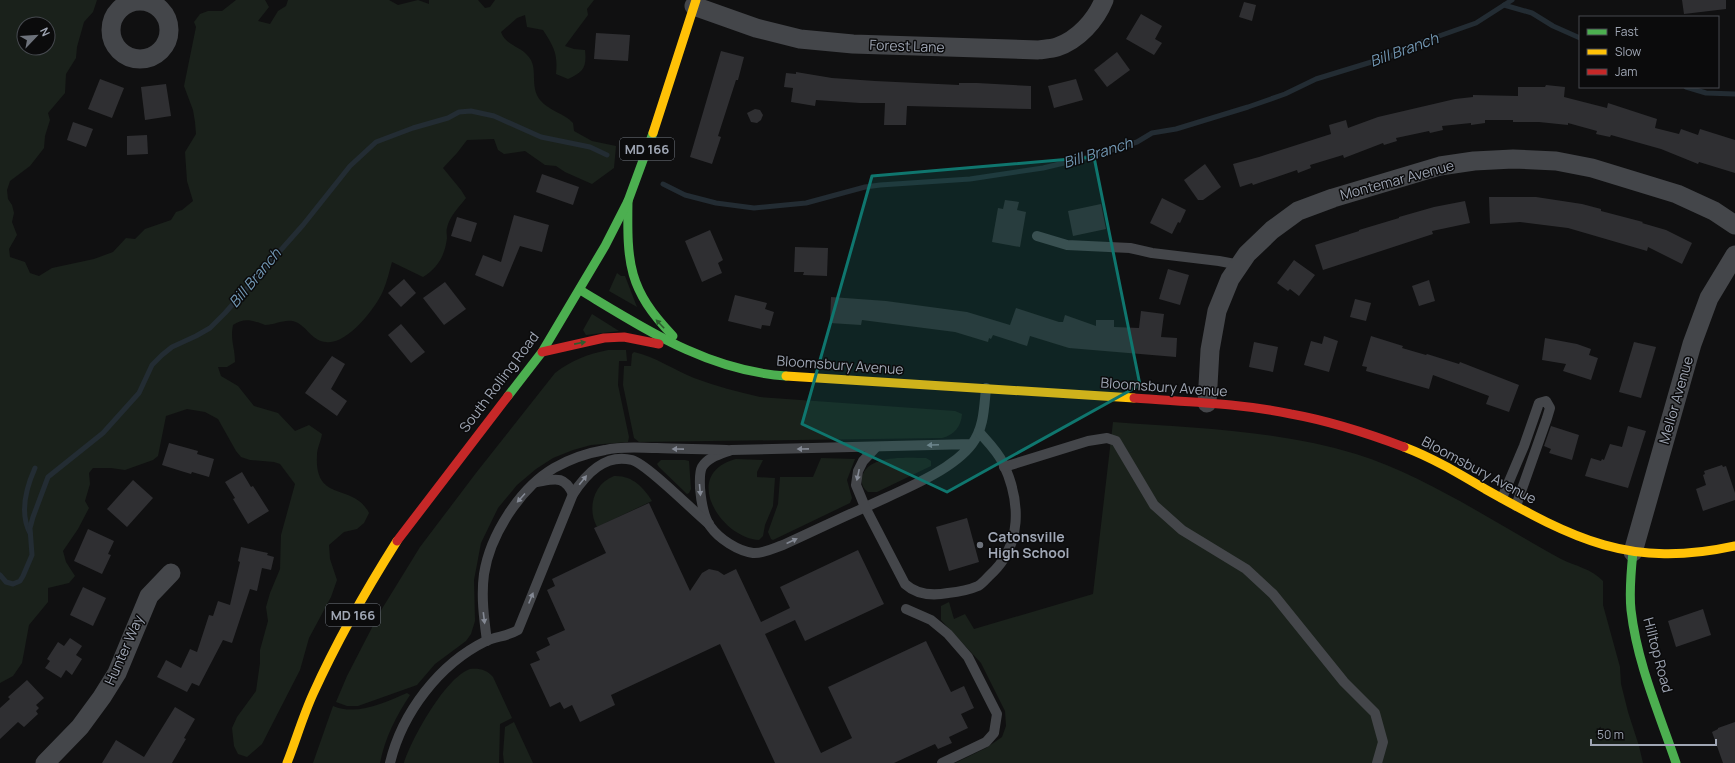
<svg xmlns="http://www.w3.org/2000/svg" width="1735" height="763" viewBox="0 0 1735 763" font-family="Manrope,sans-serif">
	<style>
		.green { fill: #1a211b; fill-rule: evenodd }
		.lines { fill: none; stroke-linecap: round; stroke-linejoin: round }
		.stream { stroke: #232c33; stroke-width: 5 }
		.building { fill: #2f2f32 }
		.lane { stroke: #44464a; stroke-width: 10 }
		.street { stroke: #44464a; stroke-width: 19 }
		.fast { stroke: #4caf50; stroke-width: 9 }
		.slow { stroke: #ffc107; stroke-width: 9 }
		.jam { stroke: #c62828; stroke-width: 9 }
		.oneway { fill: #2c5d2e }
		.oneway2 { fill: #848994 }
		.marked { fill: #0f766e; fill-opacity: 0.2; stroke: #0f766e; stroke-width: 3; stroke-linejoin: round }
		.poi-dot { fill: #6d727b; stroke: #0b0b0c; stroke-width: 1.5 }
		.labels { text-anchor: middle; stroke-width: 3; stroke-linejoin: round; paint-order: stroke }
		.shield { fill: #0b0b0c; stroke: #737882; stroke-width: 1 }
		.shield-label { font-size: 13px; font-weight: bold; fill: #9fa6b4 }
		.street-label { font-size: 14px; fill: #9fa6b4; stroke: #0b0b0c }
		.poi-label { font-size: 14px; font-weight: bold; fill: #9fa6b4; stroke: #0b0b0c; text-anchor: start }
		.water-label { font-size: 15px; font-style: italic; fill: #7297b3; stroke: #0b0b0c }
	</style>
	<rect width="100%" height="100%" fill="#101011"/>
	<g class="green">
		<path d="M0,0h97l-4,12 -9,10 -7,25 -1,11 -10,16 -1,19 -17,20 2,7 -5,16 -1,12 -14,18 -20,15 -3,9 1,9 4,6 2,8 -2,9 5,13 -8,14 1,8 15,5 5,11 9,3 13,-8 42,-9 19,-7 13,-14 9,1 10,-10 26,-9 5,-8 6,-2 11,-9 -6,-20 -2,-29 11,-18 -1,-12 -2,-12 -9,-24 12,-59 -2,-5 6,-8 8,-3h14l14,-11h29l4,7 -11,14 12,3 8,-13 8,-5 2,-6h101l9,5 20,-5 11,4v-4h49l7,8 5,-1 5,-7h99l-7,9 1,6 -23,31 9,3 11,1c2,18 -2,22 -17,29l-12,-5c2,-20 -2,-27 -13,-44l-16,-3 -2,-12 -8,3 -16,14c4,13 19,14 27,24 11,11 1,30 12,44 9,11 24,13 33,23l1,8 18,10 24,5 -2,22 -22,16 -27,-12 -9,-6 -11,-1 -20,-14 -21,3 -6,-4 -4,-11 -27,1 -10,13 -14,15 18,22 5,8c-7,9 -17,19 -19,30 -1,3 0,7 0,10 -2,17 -9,30 -24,39l-31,-15c-3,10 -5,20 -9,29 -8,18 -36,54 -57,51 -13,-1 -18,-13 -28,-19 -11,-6 -22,2 -33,2 -3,-1 -6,-3 -9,-3 -8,-3 -16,-2 -23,3 -3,16 2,22 2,37l-8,5h-9l3,9 17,10 16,20 24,7 17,18 14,-6 13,9c-1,7 -5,14 -5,21 -3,49 37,27 52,58l-5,10 -7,6 -13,3 -15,13 1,14 7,21 -6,17 -22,41 -9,32 -38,74 -15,13 -9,-3 -4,-8 -2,-18 5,-11 19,-26 4,-28v-13l8,-29 -2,-14 4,-14 10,-24 1,-34 14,-51 -15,-20 -6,-2 -24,-2 -9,-3 -5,-6 -18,-32 -13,-7 -18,-3 -21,7 -8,40 -5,4 -28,10 -14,-2h-18l-4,5 1,11 -5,17 4,7 -11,21 -15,22 3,11 9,14 -6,7 -21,5v14l-19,23 -7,38 -9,13 -13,7zM24,24h24v24h-24z"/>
		<path d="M617,273l4,3h4l12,31 -28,-16z"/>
		<path d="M592,314l27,17 -33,4 -3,-5z"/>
		<path d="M608,350h18l1,11h-8l-1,24 11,52 -1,5 -37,3 -18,5 -20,8 -17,11 -19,16 -19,23 -17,35 -7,37 1,41 -4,13 -5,7 -31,23 -18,21 -59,21h-11l-11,-4 11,-26 33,-64 40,-65 56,-74 79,-100c15,-12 33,-19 53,-23z"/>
		<path d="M634,352c22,5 40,18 60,26 22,8 44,14 66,19l195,14 7,3c-1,13 -8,21 -20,24l-303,4 -5,-4 -11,-53 1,-19h7l1,-12z"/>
		<path d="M1113,422c81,6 164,8 243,32 60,19 114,53 168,84 12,7 24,14 37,21 14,7 31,10 42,22v24l17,62 1,17 7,28 11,34 4,17h-688l31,-15 16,-11 4,-11 -1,-15 -24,-48 -40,-43v-14l8,-4 5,17 11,-5 9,15 119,-35z"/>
		<path d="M821,458l34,1 -8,21 5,18 -2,5 -77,37 -2,-1 -3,-7 10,-28 2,-27h33z"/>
		<path d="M926,458l5,3v5l-54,26h-9c-5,-4 -7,-8 -6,-14 4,-24 46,-20 64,-20z"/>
		<path d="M736,459l27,1 -6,12v5l18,1 -2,28 -8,19 -2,11 -4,4c-38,-2 -79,-66 -23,-81z"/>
		<path d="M661,460h24l4,1 2,28 -2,4 -2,1 -28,-27 -2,-3z"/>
		<path d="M614,476c18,-1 29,11 38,25l-55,26c-10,-18 -4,-43 17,-51z"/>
		<path d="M470,669c10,-1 17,1 23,8l19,41 -12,6 -1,39h-95c8,-25 41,-85 66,-94z"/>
		<path d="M407,693l3,2c-14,21 -25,43 -30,68h-67l20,-57c24,10 51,-3 74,-13z"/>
		<path d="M514,722l19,41h-29l-1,-9 2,-27z"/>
	</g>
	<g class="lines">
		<g class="stream">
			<path d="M1504,5l28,8 21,13 27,12"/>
			<path d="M1686,87l20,6 29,1"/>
			<path d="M663,184l22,11 31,8 38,5 52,-5 59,-16 15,-2 90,-6 73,-11 46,-11 48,-15 15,-9 24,-4 72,-22 37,-13 31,-15 75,-23 14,-8 71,-25 36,-23"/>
			<path d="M30,533c-11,-21 -4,-45 5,-65"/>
			<path d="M0,575l6,7 7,2 7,-3 3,-5 9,-21 -2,-27 3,-11 15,-40 55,-44 36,-40 13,-28 10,-10 10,-8 24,-11 14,-8 15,-15 78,-88 47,-59 26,-24 37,-14 35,-10 11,-6 12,-1 23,5 47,21 49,10 17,8"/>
		</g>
	</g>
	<g class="building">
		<path d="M1682,0h44v9l-42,5z"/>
		<path d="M1244,2l12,3 -4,16 -13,-4z"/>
		<path d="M1141,14l21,12 -7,13 7,4 -8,12 -28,-16z"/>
		<path d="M596,33l34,2 -2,26 -34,-2z"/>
		<path d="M721,51l23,6 -6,23h-2l-18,56 3,1 -9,27 -22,-7z"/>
		<path d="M1117,52l13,18 -23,17 -13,-17z"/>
		<path d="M796,72l36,6 43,3 84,4v-2h18l54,3v23l-124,-3 -1,19h-22l1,-22h-25l-44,-3 -1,6 -24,-4 2,-14 -9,-1 2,-14 10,1z"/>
		<path d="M100,79l24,9 -12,30 -24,-9z"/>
		<path d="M1076,79l7,21 -29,8 -6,-22z"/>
		<path d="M166,84l5,32 -26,4 -4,-33z"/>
		<path d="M1546,85l19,2 -1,10 43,11 1,-5 49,16 -2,9 24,6 2,-5 17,6 2,-6 35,11v33l-36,-11 -1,2 -37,-15 -50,-14 -1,2 -14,-3 1,-3 -29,-8v2l-29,-3h-26v-2h-28v3l-14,2v-2l-29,3 1,4 -13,3 -1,-2 -33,7 1,3 -13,4 -1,-2 -39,15 -1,-3 -33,10 1,3 -13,5 -1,-3 -44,15 -1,-2 -12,4 -7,-23 26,-7 72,-23 -2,-9 17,-5 2,8 30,-11 77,-18 18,-2v-2l45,1v-9h27z"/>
		<path d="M755,109l5,1 3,5 -2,5 -4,3 -6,-1 -4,-9z"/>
		<path d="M73,122l20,7 -7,18 -19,-7z"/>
		<path d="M147,135l1,19 -21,1v-19z"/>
		<path d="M1205,164l16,23 -18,13h-5l-14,-20z"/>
		<path d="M542,174l37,13 -6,18 -37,-13z"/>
		<path d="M1489,197h47l46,7 19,5v2l42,11 -1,1 24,7 26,13 -10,21 -34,-17 -1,4 -79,-23 -48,-6 -30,2z"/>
		<path d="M1162,198l24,12 -6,13 -2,-1 -6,12 -22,-11z"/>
		<path d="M1005,200l14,2 -2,8 9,2 -6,35 -28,-5 6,-34 5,1z"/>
		<path d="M1465,201l5,22 -38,8 1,3 -110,36 -8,-25 44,-14v-1l40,-12v-1l35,-10z"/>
		<path d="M1101,204l5,25 -33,7 -5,-25z"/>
		<path d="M514,215l35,10 -7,27 -22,-6 -17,41 -28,-12 8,-20 18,7z"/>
		<path d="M457,217l20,6 -6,19 -20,-6z"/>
		<path d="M710,230l13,30 -5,3 4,10 -20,9 -17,-41z"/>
		<path d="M795,247l33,1 -1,28 -24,-1 1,-3h-10z"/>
		<path d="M1294,260l21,15 -16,21 -9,-7 -2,2 -11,-8z"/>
		<path d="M1168,269l21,6 -9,30 -21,-6z"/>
		<path d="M404,279l12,14 -15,14 -13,-14z"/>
		<path d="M1429,280l6,21 -16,5 -7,-20z"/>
		<path d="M445,282l21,27 -22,16 -21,-27z"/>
		<path d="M735,295l32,8 -2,6 9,3 -4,14 -8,-1 -1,4 -33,-8z"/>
		<path d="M831,297l55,4 81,11 43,13 6,-17 43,14h4l2,-7 31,11v-6h18v7l25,1 2,-17 23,3 -3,23 16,1 -1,19 -107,-9 -39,-12 -3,10 -34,-11 -2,4 -2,-1 -1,4 -33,-10 -93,-12 -1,5 -31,-2z"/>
		<path d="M1355,299l16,4 -5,18 -16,-4z"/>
		<path d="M401,324l24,28 -14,11 -23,-28z"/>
		<path d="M1324,336l14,5 -9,31 -25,-7 7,-24 11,3z"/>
		<path d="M1371,336l32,10 -1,2 24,7 1,-1 32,10 1,-2 59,23 -10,27 -23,-8 3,-8 -56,-21 -4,14 -63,-18 1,-4 -5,-1z"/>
		<path d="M1545,338l32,6 14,5 -2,6 9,3 -7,22 -28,-9 3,-7 -24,-4z"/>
		<path d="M1254,342l24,5 -5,25 -24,-5z"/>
		<path d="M1634,342l22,5 -15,51 -22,-6z"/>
		<path d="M332,356l13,8 -14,25 16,12 -10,15 -32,-23z"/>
		<path d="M1551,426l28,9 -7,25 -23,-7 2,-4 -7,-3z"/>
		<path d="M1628,426l18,5 -18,57 -43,-12 6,-18 10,3 1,-2 2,1 6,-16 12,3z"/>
		<path d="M169,443l29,8 -1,3 17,5 -5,18 -17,-5 -1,2 -10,-3 -19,-6z"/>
		<path d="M1722,465l1,2 3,-1 9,27v7l-32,11 -7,-22 10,-4 -3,-10 2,-1 -1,-3z"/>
		<path d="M242,472l9,15 2,-1 16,25 -21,13 -15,-25 2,-1 -10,-16z"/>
		<path d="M133,480l20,18 -26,29 -20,-18z"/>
		<path d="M649,503l41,88 12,-18 7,-4 9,2 6,4 12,-6 25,53 29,-14 -10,-21 78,-37 26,54 -79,37 -10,-21 -30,14 56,119 31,-15 -24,-51 98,-46 25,51 13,-6 10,22 -13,6 7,14 -19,9 3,6 -14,6 -3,-5 -41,19h-119l-55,-119 -109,51 4,10 -35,17 -8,-17 -8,4 -4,-7 -10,5 -20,-43 10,-4 -4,-8 14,-7 -3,-7 18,-8 -18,-40 8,-4 -3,-7 54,-26 -12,-25z"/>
		<path d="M967,518l12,44 -30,9 -13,-44z"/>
		<path d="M88,529l26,12 -6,13 3,1 -9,19 -28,-13z"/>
		<path d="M241,547l27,6 -1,2 7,2 -3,13 -9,-2 -5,23 -7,-2 -18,54 -9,-3 -24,46 -7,-3 -5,9 -30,-15 9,-17 15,8 9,-19 7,3 12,-37 4,1 5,-15 12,4 10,-43 -2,-1z"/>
		<path d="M83,587l23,11 -13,28 -23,-11z"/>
		<path d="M1703,609l8,26 -35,12 -8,-26z"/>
		<path d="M70,638l12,8 -6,9 6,4 -10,16 -6,-5 -5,8 -16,-10 5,-7 -3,-2 11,-17 6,4z"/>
		<path d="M27,680l17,18 -8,7 3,3 -3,3 2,3 -14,13 -6,-5 -18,17v-31l10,-9 -2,-2z"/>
		<path d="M175,707l20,12 -11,19 2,1 -14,24h-70l14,-23 28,17z"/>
		<path d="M1735,722v41h-12l-11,-31 6,-3v-1z"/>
	</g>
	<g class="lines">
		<g class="lane">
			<path d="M1037,236l30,9 63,3 22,5 67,8 21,4"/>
			<path d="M972,444l-241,6c-10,4 -23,7 -29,17 -3,6 -2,14 -2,21 1,12 3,28 10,38 9,13 28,25 43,27 10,1 21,-5 30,-8 27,-12 55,-26 83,-38 31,-15 85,-35 106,-63 12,-16 12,-36 14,-56"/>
			<path d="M876,447l-13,14 -5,10 -2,14 9,22 40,77c12,11 27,12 43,9 10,-1 21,-3 30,-7 4,-2 8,-7 11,-10 34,-30 32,-75 14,-113 -5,-11 -16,-22 -24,-31"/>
			<path d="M1004,467l84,-26 19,-3 9,3 38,64 28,25 64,39 27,25 71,88 31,31 8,29 -6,21"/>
			<path d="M537,482c18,-3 27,-7 36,12"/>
			<path d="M1502,498l22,-52 15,-43 7,-2 4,7 -3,10 -31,88"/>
			<path d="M906,609l25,11 17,14 20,23 29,57 -3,19 -8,9 -44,21"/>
			<path d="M487,641c-3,-22 -6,-45 -3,-67 6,-39 36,-86 70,-106 16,-9 33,-15 51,-18 17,-4 35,-2 52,-2 23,1 46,1 70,2"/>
			<path d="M390,763c12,-50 49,-99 96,-122 11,-5 20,-4 32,-11l55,-136c13,-20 32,-41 59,-34 15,4 62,52 77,64"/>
		</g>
		<g class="street">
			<circle cx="140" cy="30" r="29"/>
			<path d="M694,6l62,22 44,11 53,5 185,6c6,-1 13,-1 19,-3 21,-7 39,-27 47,-47"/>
			<path d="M1207,403l3,-53 7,-39 13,-32 17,-25 25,-24 26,-19 35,-13 107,-32 34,-5 39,-2 43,2 36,7 85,26 37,17 21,14"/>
			<path d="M1633,552l59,-208 17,-46 26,-43"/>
			<path d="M45,763l35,-36 22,-30 15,-24 32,-77 22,-23"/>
		</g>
		<g class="fast">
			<path d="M628,201c-1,63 0,88 45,135"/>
			<path d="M580,290c65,39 128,81 206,86"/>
			<path d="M508,396l34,-44 63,-106 23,-45 25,-68"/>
			<path d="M1633,552c-2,19 -4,39 -2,58 6,53 28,103 45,153"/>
		</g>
		<g class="slow">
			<path d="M653,133l43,-133"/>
			<path d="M786,376l348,22"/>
			<path d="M1404,447c29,11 54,26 81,42 89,50 145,80 250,57"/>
			<path d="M287,763c9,-23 16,-47 26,-69 24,-53 53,-104 84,-153"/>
		</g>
		<g class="jam">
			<path d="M542,352l62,-14 20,-1 35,7"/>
			<path d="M1134,398c52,4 105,5 157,16 39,7 76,19 113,33"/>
			<path d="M397,541l111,-145"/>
		</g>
	</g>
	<defs><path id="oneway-solid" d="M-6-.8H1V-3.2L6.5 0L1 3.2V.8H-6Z"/></defs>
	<g class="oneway">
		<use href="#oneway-solid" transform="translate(660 324) rotate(-134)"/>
		<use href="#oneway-solid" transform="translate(580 343) rotate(-11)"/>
	</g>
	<g class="oneway2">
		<use href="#oneway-solid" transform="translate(933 445) rotate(178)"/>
		<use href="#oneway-solid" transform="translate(678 449) rotate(-179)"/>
		<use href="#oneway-solid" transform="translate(803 449) rotate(179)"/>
		<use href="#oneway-solid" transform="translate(858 475) rotate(102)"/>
		<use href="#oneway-solid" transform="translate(583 480) rotate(-51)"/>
		<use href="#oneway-solid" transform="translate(700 490) rotate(85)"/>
		<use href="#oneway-solid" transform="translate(521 498) rotate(132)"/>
		<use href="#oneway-solid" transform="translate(792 541) rotate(-25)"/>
		<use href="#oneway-solid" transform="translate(531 598) rotate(-68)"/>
		<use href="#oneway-solid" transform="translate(484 618) rotate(83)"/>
	</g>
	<path class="marked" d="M1094,157l46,228 -193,107 -145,-68 70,-248z"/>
	<circle class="poi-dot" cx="980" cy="545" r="4"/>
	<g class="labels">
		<g class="shield">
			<rect x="620" y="138" width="54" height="22" rx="3"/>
			<rect x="326" y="604" width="54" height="22" rx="3"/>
		</g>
		<g class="shield-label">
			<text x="647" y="154">MD 166</text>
			<text x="353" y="620">MD 166</text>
		</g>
		<g class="street-label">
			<text transform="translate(907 46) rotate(2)" y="5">Forest Lane</text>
			<text transform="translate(1397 180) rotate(-15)" y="5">Montemar Avenue</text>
			<text transform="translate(840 365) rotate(4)" y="5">Bloomsbury Avenue</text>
			<text transform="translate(499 382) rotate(-53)" y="5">South Rolling Road</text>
			<text transform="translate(1164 387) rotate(4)" y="5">Bloomsbury Avenue</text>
			<text transform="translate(1676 400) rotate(-74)" y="5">Mellor Avenue</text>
			<text transform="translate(1479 470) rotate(28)" y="5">Bloomsbury Avenue</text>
			<text transform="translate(124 650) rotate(-66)" y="5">Hunter Way</text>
			<text transform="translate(1658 655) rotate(75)" y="5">Hilltop Road</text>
		</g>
		<g class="poi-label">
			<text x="988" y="542">Catonsville<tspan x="988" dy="16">High School</tspan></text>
		</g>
		<g class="water-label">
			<text transform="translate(1404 50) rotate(-20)" y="5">Bill Branch</text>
			<text transform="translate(1098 153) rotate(-17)" y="5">Bill Branch</text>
			<text transform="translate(255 278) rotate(-50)" y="5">Bill Branch</text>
		</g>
	</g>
	<rect x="1579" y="16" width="140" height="72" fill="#0b0b0c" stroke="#46494f"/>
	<rect x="1587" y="29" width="20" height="6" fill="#4caf50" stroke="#46494f"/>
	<text x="1615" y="36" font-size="12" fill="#9fa6b4">Fast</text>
	<rect x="1587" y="49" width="20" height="6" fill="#ffc107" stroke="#46494f"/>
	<text x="1615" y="56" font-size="12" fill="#9fa6b4">Slow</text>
	<rect x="1587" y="69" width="20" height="6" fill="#c62828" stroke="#46494f"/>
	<text x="1615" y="76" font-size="12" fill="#9fa6b4">Jam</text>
	<g transform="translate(36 36) rotate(65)"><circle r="19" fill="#0b0b0c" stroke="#46494f"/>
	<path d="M0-3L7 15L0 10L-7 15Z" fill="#6d727b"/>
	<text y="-6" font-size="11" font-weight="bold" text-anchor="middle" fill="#9fa6b4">N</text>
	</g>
	<path d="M1591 739v6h125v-6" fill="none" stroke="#9fa6b4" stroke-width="2"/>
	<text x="1597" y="739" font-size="12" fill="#9fa6b4" stroke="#0b0b0c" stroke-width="3" paint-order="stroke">50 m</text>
</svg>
